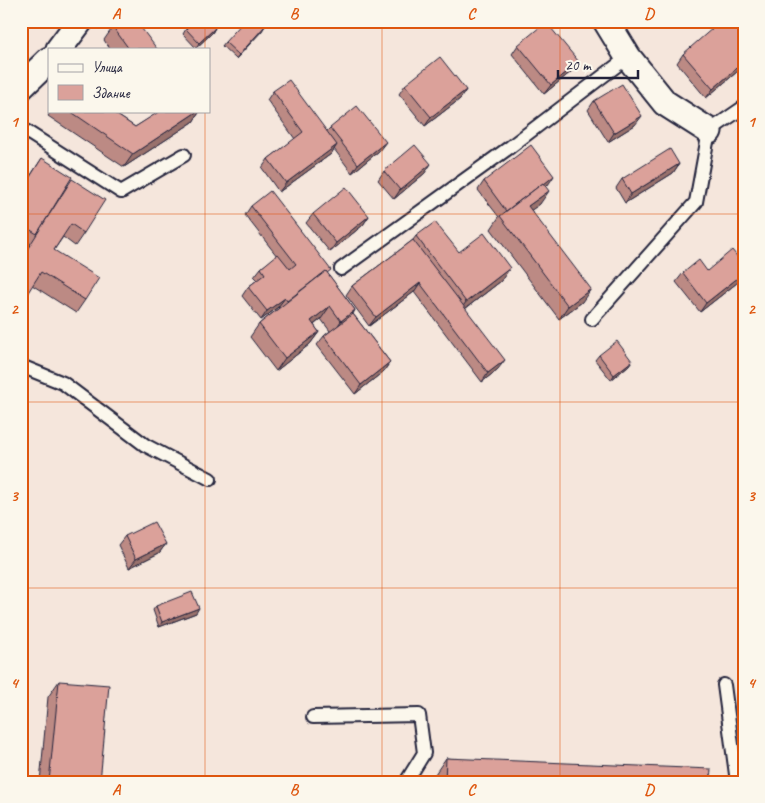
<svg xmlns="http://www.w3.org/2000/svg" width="765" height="803" viewBox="0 0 765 803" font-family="Caveat,sans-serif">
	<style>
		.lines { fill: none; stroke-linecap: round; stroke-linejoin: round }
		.service-casing { stroke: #22223b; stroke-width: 16 }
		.minor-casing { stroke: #22223b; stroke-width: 29 }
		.service { stroke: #fbf7ec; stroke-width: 12 }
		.minor { stroke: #fbf7ec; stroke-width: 25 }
		.wall { fill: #bc8a84; stroke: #22223b }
		.shaded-wall { fill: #99716c; stroke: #22223b }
		.building { fill: #dba19a; stroke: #22223b }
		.grid { fill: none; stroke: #de560e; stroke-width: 1; stroke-opacity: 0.55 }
		.neatline { fill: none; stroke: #de560e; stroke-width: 2 }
		.grid-label { font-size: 16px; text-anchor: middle; font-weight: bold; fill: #de560e }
	</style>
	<rect width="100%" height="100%" fill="#f5e6dc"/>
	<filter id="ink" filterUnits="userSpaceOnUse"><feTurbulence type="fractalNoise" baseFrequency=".02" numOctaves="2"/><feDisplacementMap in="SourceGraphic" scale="10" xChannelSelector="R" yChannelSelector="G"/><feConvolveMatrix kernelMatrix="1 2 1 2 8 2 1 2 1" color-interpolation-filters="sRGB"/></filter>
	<g filter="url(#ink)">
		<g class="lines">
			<g class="service-casing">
				<g id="service">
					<path d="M21,128l100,64 63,-37"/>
					<path d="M341,269l169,-122 118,-90"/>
					<path d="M592,319l104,-117 13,-71 35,-24"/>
					<path d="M21,366l42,17 82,62 65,34"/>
					<path d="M724,685l13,97"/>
					<path d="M313,717l106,-2 5,38 -18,29"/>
				</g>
			</g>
			<g class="minor-casing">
				<g id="minor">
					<path d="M606,21l22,36 37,46 44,28"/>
					<path d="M59,49l21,-28"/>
					<path d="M21,87l28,-27"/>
				</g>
			</g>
			<use href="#service" class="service"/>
			<use href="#minor" class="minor"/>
		</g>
		<g class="wall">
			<path d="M265,26l-29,33 -14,-13 3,-4z"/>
			<path d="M113,27l44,22h-47l-6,-9z"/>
			<path d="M215,28l-3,5 -16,15 -13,-14 3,-5z"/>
			<path d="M518,45l61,17 -7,9 -28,23 -32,-40z"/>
			<path d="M683,54l61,12 -38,32 -29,-35z"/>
			<path d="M405,85l61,5 -6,9 -35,27 -26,-32z"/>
			<path d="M273,91l54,40 3,-3 49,23 -27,22 -18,-24 -3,5 -52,38 -17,-24 6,-9 27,-20 -28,-39z"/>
			<path d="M594,101l41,24 -27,17 -20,-32z"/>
			<path d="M51,111h60l24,16 23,-14 -1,-2h43l-7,11 -69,45 -76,-51z"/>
			<path d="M42,158l25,28 17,47 -9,13 -12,-9 -9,13 31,50 -9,13 -44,-28 -11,17v-45l9,-14 -9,-6v-47z"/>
			<path d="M679,164l-6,9 -48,30 -9,-15 6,-9z"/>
			<path d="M384,171l41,2 -31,26 -16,-19z"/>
			<path d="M484,181l64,4 -2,2 -6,17 -9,6 51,92 -23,17 -68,-90 8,-12 -21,-27z"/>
			<path d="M251,206l77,68 27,36 -2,4 37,48 -6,9 -29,23 -38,-49 7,-9 6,-5 -9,-12 -7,6 5,7 -9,12 -34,27 -26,-34 9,-13 20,-16 -1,-1 -17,13 -19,-24 6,-9 9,-7 -3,-3 7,-9 16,-12 -32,-41z"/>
			<path d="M313,214l56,2 -6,9 -33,27 -24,-29z"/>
			<path d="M416,236l43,16 42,29 -36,28 33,60 -16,13 -68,-90 -45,34 -23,-31 6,-9 61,-46z"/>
			<path d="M744,265v11l-2,3 -42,33 -24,-30 7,-9 24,-2z"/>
			<path d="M599,355l30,10 -18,15 -16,-20z"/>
			<path d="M125,536l41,8 -7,9 -30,15 -11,-23z"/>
			<path d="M156,606l40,7 -37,14 -6,-17z"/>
			<path d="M59,681l41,101h-60l8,-85z"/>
			<path d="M446,758l264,24h-275v-8z"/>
		</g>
		<g class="shaded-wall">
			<path d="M265,26l-3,5 -26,28 3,-4z"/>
			<path d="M215,28l-3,5 -16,15 3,-5z"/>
			<path d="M579,62l-7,9 -28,23 7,-9z"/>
			<path d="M744,62v4l-38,32 7,-9z"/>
			<path d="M466,90l-6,9 -35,27 6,-9z"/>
			<path d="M198,111h2l-7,11 -69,45 9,-13z"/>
			<path d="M642,116l-7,9 -27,17 6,-9z"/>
			<path d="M386,142l-7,9 -27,22 6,-9z"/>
			<path d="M337,145l-6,9 -52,38 7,-9z"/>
			<path d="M431,164l-6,9 -31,26 6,-9z"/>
			<path d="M679,164l-6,9 -48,30 6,-9z"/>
			<path d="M554,176l-6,9 -45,35 4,-8z"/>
			<path d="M549,191l-9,13 -21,15 9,-13z"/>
			<path d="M369,216l-6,9 -33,27 6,-9z"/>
			<path d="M510,268l-9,13 -44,34 9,-13z"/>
			<path d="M744,273v3l-2,3 -42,33 6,-9z"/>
			<path d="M420,283l-6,9 -45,34 7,-9z"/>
			<path d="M591,289l-9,13 -23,17 9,-13z"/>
			<path d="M285,298l-7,9 -17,13 6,-9z"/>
			<path d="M330,306l-9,13 -19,15 9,-13z"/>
			<path d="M355,310l-9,13 -14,11 9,-13z"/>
			<path d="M319,332l-9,12 -34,27 9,-13z"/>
			<path d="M505,360l-7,9 -16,13 6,-9z"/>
			<path d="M632,361l-3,4 -18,15 3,-5z"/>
			<path d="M390,362l-6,9 -29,23 6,-9z"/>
			<path d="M166,544l-7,9 -30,15 7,-9z"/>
			<path d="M199,608l-3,5 -37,14 3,-5z"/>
		</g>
		<g class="building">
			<path d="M121,21h15l21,28h-28l-16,-22z"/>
			<path d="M194,21h14l7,7 -16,15 -13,-14z"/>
			<path d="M244,21h16l5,5 -26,29 -14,-13z"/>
			<path d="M721,21h19l4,4v37l-31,27 -30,-35z"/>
			<path d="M546,22l33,40 -28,23 -33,-40z"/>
			<path d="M440,57l26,33 -35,27 -26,-32z"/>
			<path d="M289,80l48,65 -51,38 -18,-24 35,-27 -30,-41z"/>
			<path d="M622,84l20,32 -28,17 -20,-32z"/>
			<path d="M357,106l29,36 -28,22 -28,-36z"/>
			<path d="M70,111h41l24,16 25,-16h38l-65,43z"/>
			<path d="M415,145l16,19 -31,26 -16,-19z"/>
			<path d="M531,145l23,31 -10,8 -1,-1 -37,28 -22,-30z"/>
			<path d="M670,149l9,15 -48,30 -9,-15z"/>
			<path d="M42,158l30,19 -35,57 -16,-10v-33z"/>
			<path d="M72,179l33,21 -21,33 -13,-9 -17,26 45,28 -14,22 -44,-28 -14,22 -6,-4v-31z"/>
			<path d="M543,183l6,8 -21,15 63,83 -23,17 -68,-90z"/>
			<path d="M346,187l23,29 -33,27 -23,-29z"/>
			<path d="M270,191l61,79 -4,3 -1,-2 -39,30 -2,-3 -18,13 -19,-24 17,-13 -4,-6 17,-14 12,15 6,-5 -45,-58z"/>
			<path d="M435,222l24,30 25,-19 26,35 -44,34 -50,-66z"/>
			<path d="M413,240l92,120 -17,13 -68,-90 -44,34 -24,-31z"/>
			<path d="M732,250l12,15v8l-38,30 -23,-30 16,-13 8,11z"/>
			<path d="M326,271l29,39 -14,11 -11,-15 -19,15 8,11 -34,26 -26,-34z"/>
			<path d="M353,314l37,48 -29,23 -37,-49z"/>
			<path d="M617,341l15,20 -18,14 -15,-20z"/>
			<path d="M154,522l12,22 -30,15 -11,-23z"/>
			<path d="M192,592l7,16 -37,14 -6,-16z"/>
			<path d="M59,681l50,4 -9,97h-51z"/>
			<path d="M446,758l265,11 -1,13h-265z"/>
		</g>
	</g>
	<path class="grid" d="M205,21v28M382,21v761M560,21v761M205,111v671M21,214h723M21,402h723M21,588h723"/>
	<rect width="765" height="803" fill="none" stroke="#fbf7ec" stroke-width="55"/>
	<rect x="48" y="48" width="162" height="65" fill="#fbf7ec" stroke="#a4a2a5"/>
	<rect x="58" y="64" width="25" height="8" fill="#fbf7ec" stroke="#a4a2a5"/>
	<text x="92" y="72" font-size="15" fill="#22223b">Улица</text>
	<rect x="58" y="85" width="25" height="15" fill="#dba19a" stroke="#a4a2a5"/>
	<text x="92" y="98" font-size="15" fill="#22223b">Здание</text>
	<path d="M558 70v8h80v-8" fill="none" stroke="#22223b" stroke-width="2.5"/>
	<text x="565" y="70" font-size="15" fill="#22223b" stroke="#fbf7ec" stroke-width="4" paint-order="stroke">20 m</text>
	<rect x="28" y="28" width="710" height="748" class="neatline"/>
	<g class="grid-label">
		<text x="116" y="19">A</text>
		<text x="294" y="19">B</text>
		<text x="471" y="19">C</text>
		<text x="649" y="19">D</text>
		<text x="14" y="127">1</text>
		<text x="751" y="127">1</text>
		<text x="14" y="314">2</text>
		<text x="751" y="314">2</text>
		<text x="14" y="501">3</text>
		<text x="751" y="501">3</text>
		<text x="14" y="688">4</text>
		<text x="751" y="688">4</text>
		<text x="116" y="795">A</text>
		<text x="294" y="795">B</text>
		<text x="471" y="795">C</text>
		<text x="649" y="795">D</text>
	</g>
</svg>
